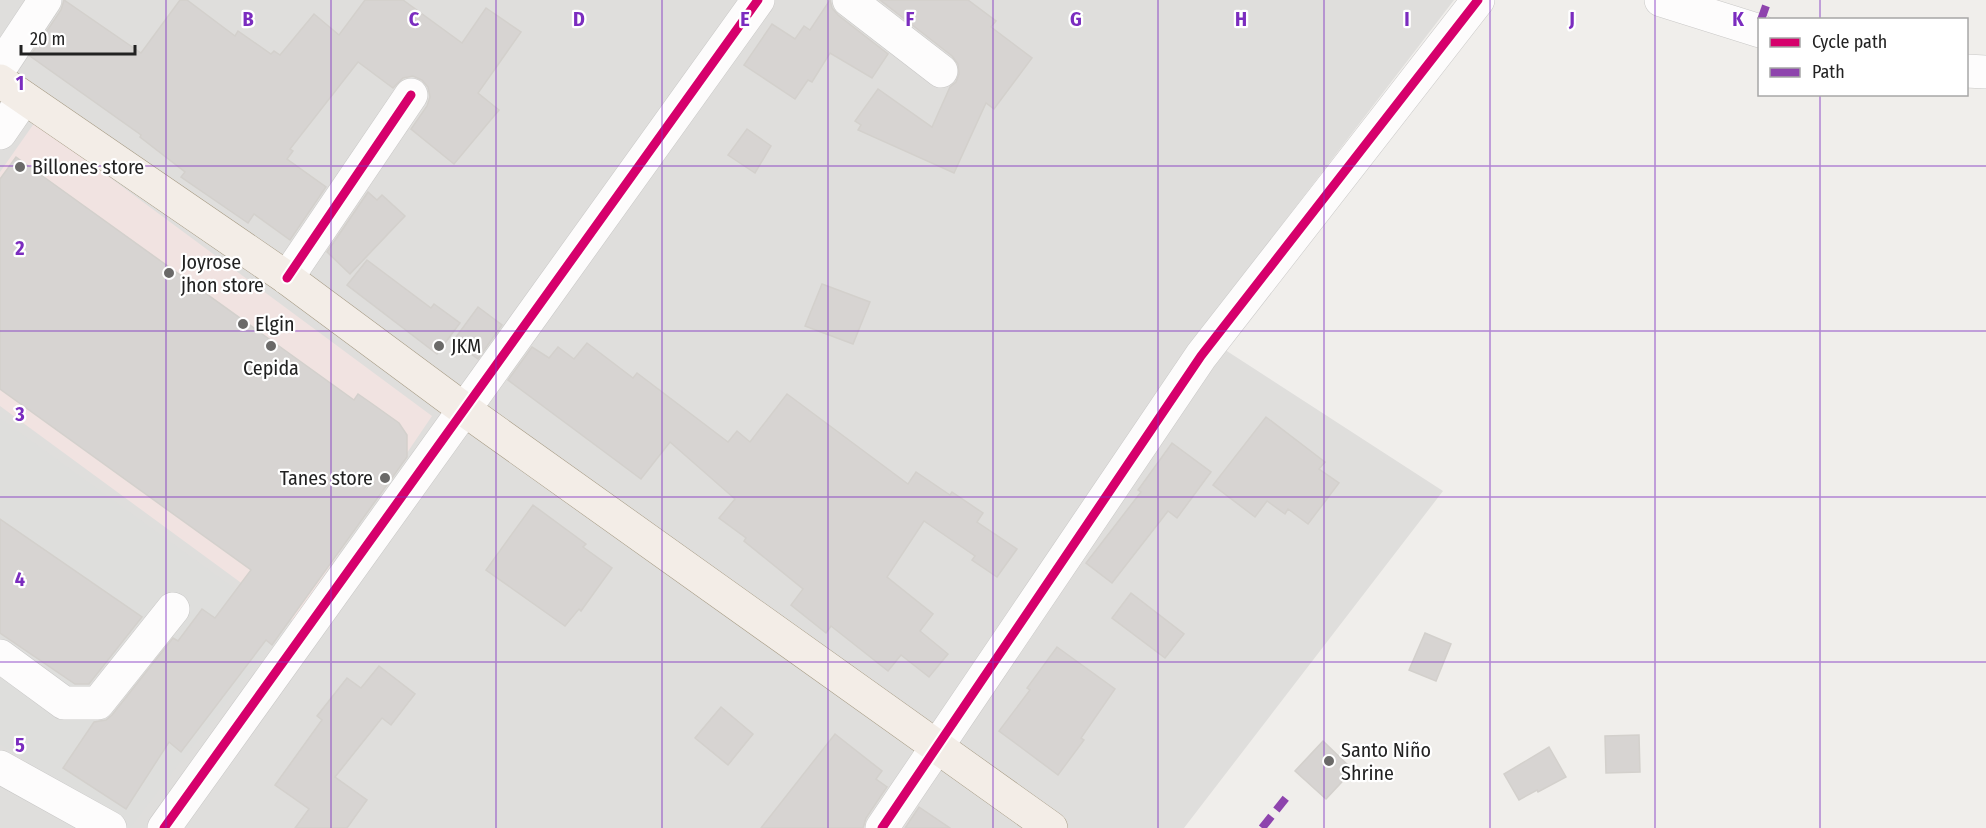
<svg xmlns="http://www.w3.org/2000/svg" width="1986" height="828" viewBox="0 0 1986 828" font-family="'Fira Sans Condensed',sans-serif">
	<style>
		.residential { fill: #dfdedc }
		.commercial { fill: #f1e3e1 }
		.religious { fill: #dededc }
		.building { fill: #d7d4d2; stroke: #d3d0cc; stroke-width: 1.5 }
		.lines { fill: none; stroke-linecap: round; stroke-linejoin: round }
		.minor-casing { stroke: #c9c8c7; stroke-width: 34 }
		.major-casing { stroke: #a79c86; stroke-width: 34 }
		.minor { stroke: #fdfcfc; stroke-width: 33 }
		.major { stroke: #f3ede7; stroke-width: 33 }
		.quiet { stroke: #8e44ad; stroke-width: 8; stroke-dasharray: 15 8; stroke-linecap: butt }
		.cycleway-casing { stroke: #fff; stroke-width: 13 }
		.cycleway { stroke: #d6006c; stroke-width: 9 }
		.grid { fill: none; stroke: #7b2cbf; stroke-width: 1.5; stroke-opacity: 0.55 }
		.poi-dot { fill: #6a6968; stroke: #fff; stroke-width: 2 }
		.labels { text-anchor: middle; stroke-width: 4.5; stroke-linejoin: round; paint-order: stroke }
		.poi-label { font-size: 20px; fill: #222; stroke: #fff; text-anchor: start }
		.grid-label { font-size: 20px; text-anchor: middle; font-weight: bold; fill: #7b2cbf; stroke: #fff; stroke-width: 4.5; stroke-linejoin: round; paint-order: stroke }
	</style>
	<rect width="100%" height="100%" fill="#f0eeeb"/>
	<path class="residential" d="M0,0h1454l-255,333 244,158 -259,337h-1184z"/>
	<path class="commercial" d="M35,122l397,294 -139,205 -293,-215v-234z"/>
	<path class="religious" d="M0,418l285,207 -155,203h-7l-123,-84z"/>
	<g class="building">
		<path d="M64,0l77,53 39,-53h7l48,36 3,-5 33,23 3,-3 6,4 34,-41 25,21 26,-35h38l59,43 24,-35 35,24 -43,61 21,17 -45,54 -43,-35 16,-23 3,-9 -2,-10 -6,-7 -9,-4 -10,2 -10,10 -35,-26 -68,87 3,2 -6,8 39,28 -36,53 -36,-26 -6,9 -67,-46 4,-5 -45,-35 1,-2 -111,-79 31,-46z"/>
		<path d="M830,0l2,8 6,7 50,39 -16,24 -42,-25 -18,29 -4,-2 -13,19 -51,-34 28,-41 23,15 9,-13 6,4z"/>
		<path d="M880,0h88l28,21 -5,6 41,31 -38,51 -8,-6 -32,70 -96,-43 3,-5 -6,-4 23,-32 54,38 18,-40 6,-5 3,-8 -1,-10 -6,-8z"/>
		<path d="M747,129l24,17 -16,27 -27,-18z"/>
		<path d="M16,157l338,243 4,-6 13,9 28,20 8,12v22l-135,188 -6,-5 -85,112 -12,-10 -43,67 -63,-41 31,-46 12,-2 6,-5 61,-77 5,3 24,-32 13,9 36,-48 -251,-181v-210z"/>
		<path d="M368,192l9,8 5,-5 23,21 -55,58 -23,-22z"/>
		<path d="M367,260l64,48 3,-4 26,19 -23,31 -90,-69z"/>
		<path d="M822,284l48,18 -17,42 -48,-18z"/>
		<path d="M478,307l24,18 -24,34 -25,-18z"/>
		<path d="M587,343l46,35 4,-5 91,69 9,-11 13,11 37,-48 121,90 8,-12 34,23 2,-3 31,21 -6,9 40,27 -20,28 -25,-17 3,-4 -51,-35 -37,56 46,37 -13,17 28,23 -19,23 -28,-22 -13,16 -57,-45 -5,7 -35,-28 12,-16 -59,-48 2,-3 -27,-20 16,-19 -65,-57 -29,37 -133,-99 24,-33 17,11 9,-11 16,12z"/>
		<path d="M1266,417l59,45 -6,7 20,14 -31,41 -20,-15 -3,5 -18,-13 -12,16 -42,-32z"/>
		<path d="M1172,443l39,29 -34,46 -9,-7 -56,72 -26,-20 55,-71 -3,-2z"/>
		<path d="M533,505l53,39 -3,3 29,21 -31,43 -2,-2 -14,17 -79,-56z"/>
		<path d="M0,519l142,98 -53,67h-14l-75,-51z"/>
		<path d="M1131,593l53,41 -19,24 -53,-40z"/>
		<path d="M1425,633l26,11 -15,37 -27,-11z"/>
		<path d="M1057,647l58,42 -34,49 3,2 -26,35 -59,-44 31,-41 -3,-2z"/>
		<path d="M379,666l36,28 -24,31 -9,-7 -47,59 32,23 -20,28h-52l14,-19 -34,-24 47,-65 -5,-4 30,-38 14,10z"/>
		<path d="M721,707l32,27 -25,31 -33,-27z"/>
		<path d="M835,734l47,37 -6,8 11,8 -21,31 -3,10h-102z"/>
		<path d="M1639,735l1,37 -34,1 -1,-37z"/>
		<path d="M1323,741l30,29 -27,29 -31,-28z"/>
		<path d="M1549,747l17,30 -28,15 -1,-2 -18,10 -15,-26z"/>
		<path d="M919,807l31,21h-45z"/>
	</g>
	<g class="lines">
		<g class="minor-casing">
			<g id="minor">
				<path d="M849,0l92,71"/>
				<path d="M1661,0l99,31"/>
				<path d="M0,68l45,-68"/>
				<path d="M1966,71l20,1"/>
				<path d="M0,133l24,-35"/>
				<path d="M287,278l124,-183"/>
				<path d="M0,656l64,47h34l75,-94"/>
				<path d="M0,767l110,61"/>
				<path d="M164,828l594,-828"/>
				<path d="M882,828l319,-472 277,-356"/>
			</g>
		</g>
		<g class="major-casing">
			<path id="major" d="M0,81l287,197 178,132 586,418"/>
		</g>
		<use href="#minor" class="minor"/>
		<use href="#major" class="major"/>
		<g class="quiet">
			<path d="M1761,20l7,-20"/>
			<path d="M1262,828l24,-30"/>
		</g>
		<g class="cycleway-casing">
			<g id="cycleway">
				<path d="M287,278l124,-183"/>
				<path d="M164,828l594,-828"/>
				<path d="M882,828l319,-472 277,-356"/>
			</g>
		</g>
		<use href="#cycleway" class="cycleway"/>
	</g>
	<path class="grid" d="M166,0v828M331,0v828M496,0v828M662,0v828M828,0v828M993,0v828M1158,0v828M1324,0v828M1490,0v828M1655,0v828M1820,0v20M1820,94v734M0,166h1986M0,331h1986M0,497h1986M0,662h1986"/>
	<g class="poi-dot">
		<circle cx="20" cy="167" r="6"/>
		<circle cx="169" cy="273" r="6"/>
		<circle cx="243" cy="324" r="6"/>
		<circle cx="271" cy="346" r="6"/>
		<circle cx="439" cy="346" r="6"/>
		<circle cx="385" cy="478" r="6"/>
		<circle cx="1329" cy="761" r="6"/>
	</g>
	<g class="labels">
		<g class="poi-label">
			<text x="32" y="174">Billones store</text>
			<text x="181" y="269">Joyrose<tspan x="181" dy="23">jhon store</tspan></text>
			<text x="255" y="331">Elgin</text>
			<text x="451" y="353">JKM</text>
			<text x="271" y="375" text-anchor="middle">Cepida</text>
			<text x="373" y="485" text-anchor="end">Tanes store</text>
			<text x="1341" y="757">Santo Niño<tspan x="1341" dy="23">Shrine</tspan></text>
		</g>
	</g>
	<g class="grid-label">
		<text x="248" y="26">B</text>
		<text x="414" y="26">C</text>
		<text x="579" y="26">D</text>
		<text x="745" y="26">E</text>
		<text x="910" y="26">F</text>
		<text x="1076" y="26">G</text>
		<text x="1241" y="26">H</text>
		<text x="1407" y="26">I</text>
		<text x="1572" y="26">J</text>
		<text x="1738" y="26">K</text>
		<text x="20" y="90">1</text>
		<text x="20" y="255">2</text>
		<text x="20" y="421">3</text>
		<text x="20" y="586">4</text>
		<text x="20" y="752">5</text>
	</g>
	<rect x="1758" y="18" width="210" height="78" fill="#ffffff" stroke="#a7a7a7" stroke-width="1.5"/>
	<rect x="1770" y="38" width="30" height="9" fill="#d6006c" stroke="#a7a7a7" stroke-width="1.5"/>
	<text x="1812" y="48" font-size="18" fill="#222222">Cycle path</text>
	<rect x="1770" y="68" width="30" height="9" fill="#8e44ad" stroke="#a7a7a7" stroke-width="1.5"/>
	<text x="1812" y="78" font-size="18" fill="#222222">Path</text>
	<path d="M21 45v9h114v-9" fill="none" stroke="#222222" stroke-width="3"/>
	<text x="30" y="45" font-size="18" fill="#222222" stroke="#ffffff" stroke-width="4.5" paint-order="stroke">20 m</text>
</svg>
